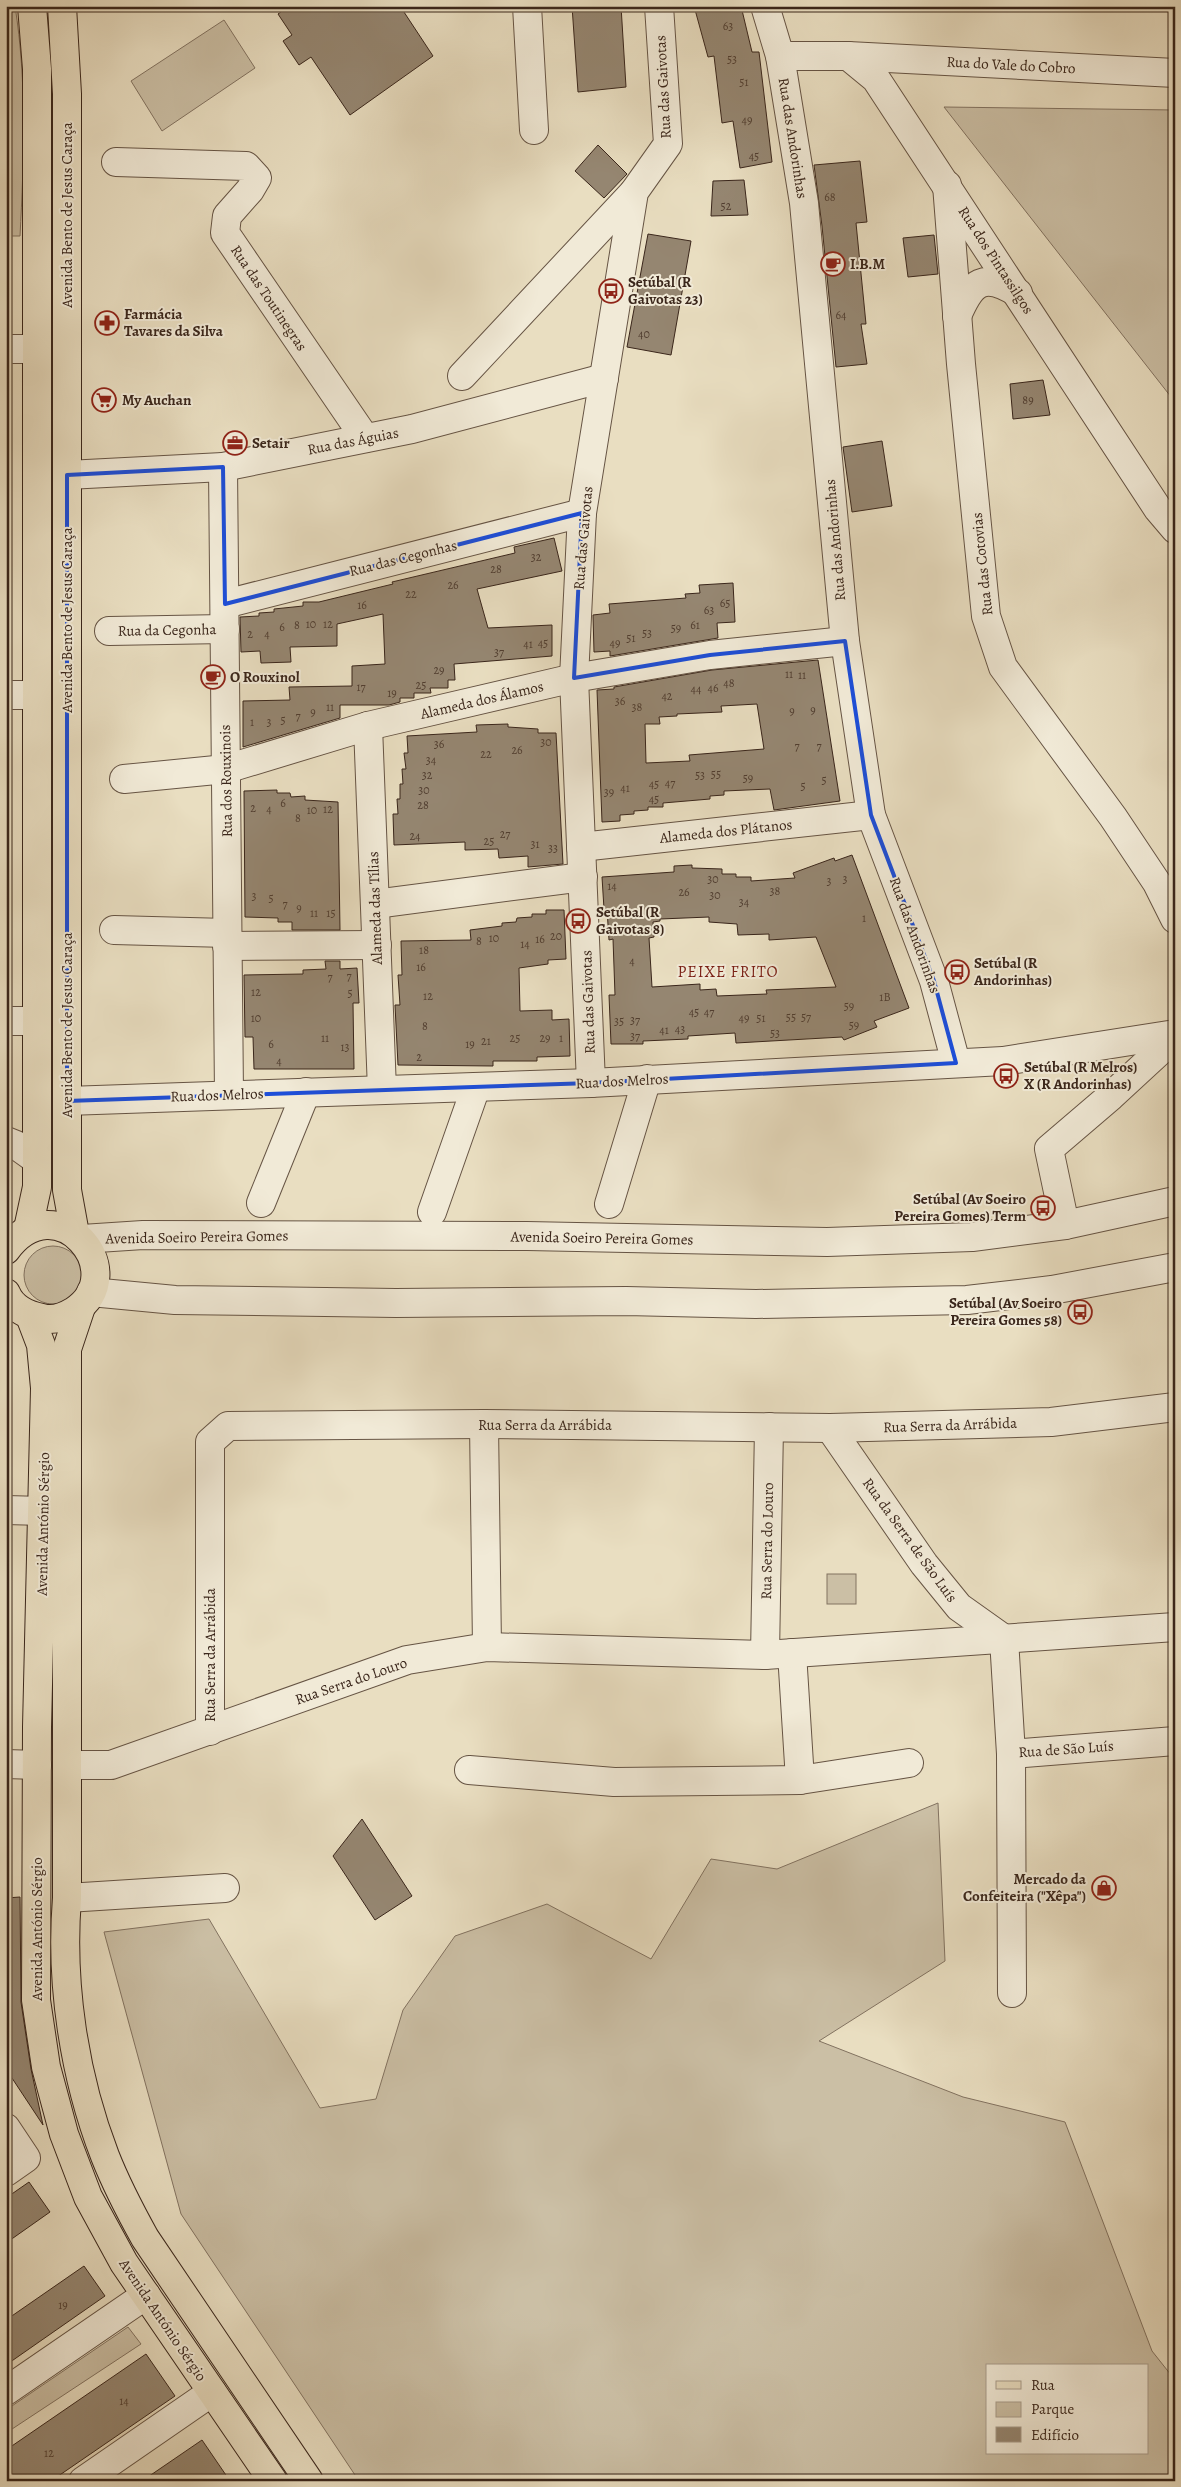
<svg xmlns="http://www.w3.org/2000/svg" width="1181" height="2487" viewBox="0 0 1181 2487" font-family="Alegreya,serif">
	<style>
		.green { fill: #cbbfa5; stroke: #827260; fill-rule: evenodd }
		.building { fill: #958671; stroke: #3a261b; fill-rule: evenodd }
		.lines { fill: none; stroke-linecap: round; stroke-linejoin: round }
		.minor-casing { stroke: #665444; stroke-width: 30 }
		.major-casing { stroke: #3a261b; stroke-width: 30 }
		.minor { stroke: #f1ead7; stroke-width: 28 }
		.major { stroke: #e9dec1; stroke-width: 28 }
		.marked { fill: none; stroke: #1d4ed8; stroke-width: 4; stroke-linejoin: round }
		.labels { text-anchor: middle; stroke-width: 4; stroke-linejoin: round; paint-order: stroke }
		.number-label { font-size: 12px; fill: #513e30 }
		.street-label { font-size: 15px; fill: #3a261b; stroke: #f1ead7 }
		.poi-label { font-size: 15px; font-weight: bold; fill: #3a261b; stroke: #f1ead7; text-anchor: start }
		.neighbourhood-label { font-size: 16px; letter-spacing: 1px; fill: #7a1f14; stroke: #f1ead7 }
	</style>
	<rect width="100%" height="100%" fill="#e9dec1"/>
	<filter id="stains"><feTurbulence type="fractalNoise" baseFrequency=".004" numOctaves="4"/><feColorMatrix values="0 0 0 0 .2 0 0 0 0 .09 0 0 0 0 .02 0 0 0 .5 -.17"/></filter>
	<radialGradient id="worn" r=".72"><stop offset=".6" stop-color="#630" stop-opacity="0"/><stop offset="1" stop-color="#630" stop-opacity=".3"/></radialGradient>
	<g class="green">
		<path d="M6,6h9c12,76 9,153 5,230h-14z"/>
		<path d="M224,20l31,48 -93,63 -31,-50z"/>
		<path d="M944,107l231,3v292z"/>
		<circle cx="53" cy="1275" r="29"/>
		<rect x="827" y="1574" width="29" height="30"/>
		<path d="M938,1803l7,158 -126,80 144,56 102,25 87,229 23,29v101h-816l-178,-267 -77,-282 105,-13 111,189 56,-9 27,-89 52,-74 92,-32 104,55 60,-100 66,10zM987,2366h160v87h-160z"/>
		<path d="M128,2327l13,17 -135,89v-23z"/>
	</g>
	<g class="building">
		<path d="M289,6h111l33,50 -83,59 -39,-58 -12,8 -16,-24 9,-6 -14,-21z"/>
		<path d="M572,6h49l5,81 -48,5z"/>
		<path d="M694,6h47l11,46h7l13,110 -32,6 -7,-47 -11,2 -8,-67 -6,1z"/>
		<path d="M598,145l29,29 -23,24 -29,-27z"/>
		<path d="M860,161l7,61 -11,1 10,101h-5l6,40 -31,3 -14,-141 -8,-61z"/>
		<path d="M744,180l4,35 -37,1 2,-35z"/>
		<path d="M648,234l43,7 -20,114 -44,-8z"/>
		<path d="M934,235l4,39 -30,3 -5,-39z"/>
		<path d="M1043,380l7,35 -37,4 -3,-35z"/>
		<path d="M882,441l10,65 -40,6 -9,-65z"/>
		<path d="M554,538l8,33 -85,18 11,39 64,-3v31l-98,8 1,16h-7v8h-18l1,5h-17v5h-14v4l-11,3h-49v13l-97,29v-46l47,-1 -1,-13 63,-1v-20l33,-2 -2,-50 -46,10v22l-47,1 1,15 -30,1 -1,-12 -19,1 -1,-35 19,-1v-3l15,-1v-3l29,-3v-4h16l74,-18 -1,-2 123,-29 -1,-6z"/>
		<path d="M733,583l2,39 -18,1 1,15 -108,18v-5l-16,1 -1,-37 17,-2 -1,-9 77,-6 -1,-4 15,-1 -1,-8z"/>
		<path d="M818,660l22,141 -66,9 -4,-21 -46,2v4l-14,1v3l-47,4v4h-15v3l-14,1v3l-14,1v6l-18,1 -5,-132 17,-1v-2l98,-17zM757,704l7,45 -75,6 1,6 -44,2 -1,-39h15l-1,-7 18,-1v-2l45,-2 -1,-6z"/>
		<path d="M508,724v3l30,2v4h18l7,131 -35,3v-11l-29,2 -1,-9 -33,1v-8l-71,3 -1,-31h5l-1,-15h3v-15h3l-1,-15h4l-2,-16h4l-1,-17 70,-4 -1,-7z"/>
		<path d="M277,790v3h13l1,4 14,-1v4l33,2 2,128h-48v-8h-14v-4l-33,-1 -1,-126z"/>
		<path d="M852,855l57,153 -35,13 3,6 -33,13 -2,-3 -106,6 -1,-10 -47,3v3l-45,2v3h-32l-2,-49h6l-2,-56 -4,1 -2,-31h-3l-2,-32 72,-5v-6l18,-1v3l30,1v5h14v3h15v4l44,-3 -2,-5 41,-15 1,3zM709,917v5l28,2 1,11 31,-1v6l47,-3 20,50 -70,3 1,4 -50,2 -1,-7 -16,1v-6l-48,3 -3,-49 5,-1 -1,-15 7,-1v-2z"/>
		<path d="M546,910h18l2,49 -18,1v4l-29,4 1,43 32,-1v10l17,-1 1,37 -33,1v4h-44v5l-95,-1 -3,-60h5l-2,-30h4l-1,-34 70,-1 -1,-10 32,-4v-3l14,-1 1,-4 15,-1v-3h14z"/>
		<path d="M325,961h15v8l17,-1 2,35h-6l1,66h-100l-1,-32h-8l-1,-62 59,-1v-4l23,-1z"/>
		<path d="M362,1819l50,77 -37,24 -42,-64z"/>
		<path d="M20,1897l1,105 10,67 12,56 -37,-56v-171z"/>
		<path d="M29,2182l21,30 -44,31v-45z"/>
		<path d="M84,2266l21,30 -99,69v-45z"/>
		<path d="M146,2354l29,42 -124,85h-45v-31z"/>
		<path d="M202,2440l28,41h-88z"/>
	</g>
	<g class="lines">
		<g class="minor-casing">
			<g id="minor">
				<path d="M527,6l7,124"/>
				<path d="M765,6l15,50 24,147 41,438 26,174 63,166 22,82"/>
				<path d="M780,56h68l28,23 282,430 17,20"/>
				<path d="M848,56l327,17"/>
				<path d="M116,162l130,4 11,12 -7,12 -23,26 -2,17 140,205"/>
				<path d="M947,185l14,179 25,252 17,51 110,150 44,66 18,36"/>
				<path d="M957,316c15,-35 26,-44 61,-23"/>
				<path d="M6,349h31"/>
				<path d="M462,376l172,-184"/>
				<path d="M223,467l6,628"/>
				<path d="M67,475l156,-8 189,-38 192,-51"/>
				<path d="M225,604l357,-91"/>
				<path d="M109,631l116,-2"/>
				<path d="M6,695h31"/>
				<path d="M368,726l14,364"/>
				<path d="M124,779l102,-10 142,-43 206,-48 136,-23 135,-14"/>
				<path d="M581,847l290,-32"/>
				<path d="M375,904l208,-27"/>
				<path d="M114,930l113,3"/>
				<path d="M227,946l150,-1"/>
				<path d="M6,1021h31"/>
				<path d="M591,1083l-17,-405 8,-165 52,-321 34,-48 -9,-138"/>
				<path d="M67,1101l524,-18 412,-22 172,-27"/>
				<path d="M6,1141l10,4 21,15"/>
				<path d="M261,1203l45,-111"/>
				<path d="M609,1204l38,-125"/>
				<path d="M432,1212l44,-125"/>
				<path d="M1065,1225l-16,-76 62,-53 64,-59"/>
				<path d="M82,1239l61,-4 384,1 300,6 145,-5 93,-12 110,-24"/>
				<path d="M91,1292l84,8 221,3 230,-2 130,3 211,-4 85,-10 123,-23"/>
				<path d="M484,1424l3,223"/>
				<path d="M830,1428l94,136 35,43 45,32"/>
				<path d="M6,1510l37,1"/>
				<path d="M1004,1639l7,115 164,-13"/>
				<path d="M792,1653l8,127"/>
				<path d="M765,1655l4,-228"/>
				<path d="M210,1731v-289l18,-16 256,-2 346,4 221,-6 124,-15"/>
				<path d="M1011,1754l1,239"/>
				<path d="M6,1764l31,1"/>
				<path d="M67,1765h44l296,-105 80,-13 278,8 410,-28"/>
				<path d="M469,1770l145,12 186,-2 109,-17"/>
				<path d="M67,1898l158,-10"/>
				<path d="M6,2128l20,30 -20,14"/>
				<path d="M6,2391l140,-96"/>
				<path d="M83,2481l129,-89"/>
			</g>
		</g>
		<g class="major-casing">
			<g id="major">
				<path d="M62,6l5,88v1096l8,44"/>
				<path d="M28,1229l9,-42v-1118l-5,-63"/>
				<path d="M6,1250c51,-69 127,23 68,61 -10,6 -21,10 -32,7 -15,-3 -30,-10 -36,-25"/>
				<path d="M81,1307l-14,42v549c-7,85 7,178 38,258 11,28 25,55 40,82l164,243"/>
				<path d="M30,1316l11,29 4,43 -8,339 -1,273 10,67 18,67 24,63 36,66 149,218"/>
			</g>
		</g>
		<use href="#minor" class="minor"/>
		<use href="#major" class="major"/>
	</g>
	<path class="marked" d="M223,467l2,137 357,-91 -8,165 136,-23 135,-14 26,174 63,166 22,82 -365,20 -524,18v-626z"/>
	<defs>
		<g id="cafe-ring" transform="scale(1.25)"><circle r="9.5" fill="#f1ead7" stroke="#8f2418" stroke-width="1.5"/><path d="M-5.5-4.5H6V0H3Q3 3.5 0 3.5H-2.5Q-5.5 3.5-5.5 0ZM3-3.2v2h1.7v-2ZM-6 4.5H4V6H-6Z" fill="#8f2418"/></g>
		<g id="bus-ring" transform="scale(1.25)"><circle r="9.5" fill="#f1ead7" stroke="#8f2418" stroke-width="1.5"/><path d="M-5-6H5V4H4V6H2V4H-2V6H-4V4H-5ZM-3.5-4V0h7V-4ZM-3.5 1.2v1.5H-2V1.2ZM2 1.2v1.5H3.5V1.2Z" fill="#8f2418"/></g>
		<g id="pharmacy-ring" transform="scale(1.25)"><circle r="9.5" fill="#f1ead7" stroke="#8f2418" stroke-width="1.5"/><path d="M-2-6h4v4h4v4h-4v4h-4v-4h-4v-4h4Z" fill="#8f2418"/></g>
		<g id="supermarket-ring" transform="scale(1.25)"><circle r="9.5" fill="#f1ead7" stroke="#8f2418" stroke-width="1.5"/><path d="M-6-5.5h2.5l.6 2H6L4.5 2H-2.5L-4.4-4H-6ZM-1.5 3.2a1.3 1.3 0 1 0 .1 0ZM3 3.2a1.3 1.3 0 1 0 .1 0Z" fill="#8f2418"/></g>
		<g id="office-ring" transform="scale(1.25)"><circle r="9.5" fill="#f1ead7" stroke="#8f2418" stroke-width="1.5"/><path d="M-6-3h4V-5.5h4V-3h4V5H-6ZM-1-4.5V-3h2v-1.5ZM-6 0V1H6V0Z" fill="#8f2418"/></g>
		<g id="shop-ring" transform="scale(1.25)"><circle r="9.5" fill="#f1ead7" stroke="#8f2418" stroke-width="1.5"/><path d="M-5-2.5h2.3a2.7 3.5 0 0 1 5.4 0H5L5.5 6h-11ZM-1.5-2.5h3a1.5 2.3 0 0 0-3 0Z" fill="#8f2418"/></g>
	</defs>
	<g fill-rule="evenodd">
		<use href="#cafe-ring" x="833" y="264"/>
		<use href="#bus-ring" x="611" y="291"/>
		<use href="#pharmacy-ring" x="107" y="323"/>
		<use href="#supermarket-ring" x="104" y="400"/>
		<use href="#office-ring" x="235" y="443"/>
		<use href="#cafe-ring" x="213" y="677"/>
		<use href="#bus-ring" x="578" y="921"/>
		<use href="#bus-ring" x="957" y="972"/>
		<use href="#bus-ring" x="1006" y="1076"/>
		<use href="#bus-ring" x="1043" y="1208"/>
		<use href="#bus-ring" x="1080" y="1312"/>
		<use href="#shop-ring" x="1104" y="1888"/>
	</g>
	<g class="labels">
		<g class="number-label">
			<text x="728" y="30">63</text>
			<text x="732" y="63">53</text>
			<text x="744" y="86">51</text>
			<text x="747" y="124">49</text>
			<text x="754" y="160">45</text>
			<text x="830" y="201">68</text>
			<text x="726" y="210">52</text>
			<text x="841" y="319">64</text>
			<text x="644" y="338">40</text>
			<text x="1028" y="404">89</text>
			<text x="536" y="561">32</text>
			<text x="496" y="573">28</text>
			<text x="453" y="589">26</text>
			<text x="411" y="598">22</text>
			<text x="725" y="607">65</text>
			<text x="362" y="609">16</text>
			<text x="709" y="614">63</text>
			<text x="311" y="628">10</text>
			<text x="328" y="628">12</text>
			<text x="297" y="629">8</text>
			<text x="695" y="629">61</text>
			<text x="282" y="631">6</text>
			<text x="676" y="632">59</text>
			<text x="647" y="637">53</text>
			<text x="250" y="638">2</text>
			<text x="267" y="638">4</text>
			<text x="631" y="642">51</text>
			<text x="543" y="647">45</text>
			<text x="615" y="647">49</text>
			<text x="528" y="648">41</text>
			<text x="499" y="656">37</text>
			<text x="439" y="674">29</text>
			<text x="789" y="678">11</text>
			<text x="802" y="679">11</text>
			<text x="729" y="687">48</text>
			<text x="421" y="689">25</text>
			<text x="361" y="691">17</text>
			<text x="713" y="692">46</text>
			<text x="696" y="693">44</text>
			<text x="392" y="697">19</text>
			<text x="667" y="700">42</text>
			<text x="620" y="705">36</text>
			<text x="330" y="711">11</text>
			<text x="637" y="711">38</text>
			<text x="813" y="714">9</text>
			<text x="792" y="715">9</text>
			<text x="313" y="716">9</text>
			<text x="298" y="720">7</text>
			<text x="283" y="724">5</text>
			<text x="252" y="726">1</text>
			<text x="269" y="726">3</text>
			<text x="546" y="746">30</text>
			<text x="439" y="748">36</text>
			<text x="797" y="750">7</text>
			<text x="819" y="750">7</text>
			<text x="517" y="754">26</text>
			<text x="486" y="758">22</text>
			<text x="431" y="764">34</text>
			<text x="716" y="778">55</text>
			<text x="427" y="779">32</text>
			<text x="700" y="779">53</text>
			<text x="748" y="782">59</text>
			<text x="824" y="784">5</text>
			<text x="670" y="787">47</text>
			<text x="654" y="788">45</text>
			<text x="803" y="790">5</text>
			<text x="625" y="792">41</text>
			<text x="424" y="794">30</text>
			<text x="609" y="796">39</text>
			<text x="654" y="803">45</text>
			<text x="283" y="807">6</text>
			<text x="423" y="809">28</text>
			<text x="253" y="812">2</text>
			<text x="269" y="813">4</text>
			<text x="328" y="813">12</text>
			<text x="312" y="814">10</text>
			<text x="298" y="822">8</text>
			<text x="505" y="838">27</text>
			<text x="415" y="840">24</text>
			<text x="489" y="845">25</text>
			<text x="535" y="848">31</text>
			<text x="553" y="852">33</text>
			<text x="713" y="883">30</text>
			<text x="845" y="883">3</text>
			<text x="829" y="885">3</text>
			<text x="612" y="890">14</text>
			<text x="775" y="895">38</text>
			<text x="684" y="896">26</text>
			<text x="715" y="899">30</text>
			<text x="254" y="900">3</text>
			<text x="271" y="902">5</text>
			<text x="744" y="906">34</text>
			<text x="285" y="908">7</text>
			<text x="299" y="912">9</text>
			<text x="314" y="917">11</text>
			<text x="331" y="917">15</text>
			<text x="864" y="922">1</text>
			<text x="556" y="940">20</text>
			<text x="494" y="942">10</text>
			<text x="540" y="943">16</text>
			<text x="479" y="945">8</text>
			<text x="525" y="948">14</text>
			<text x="424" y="954">18</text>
			<text x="632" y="965">4</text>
			<text x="421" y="971">16</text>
			<text x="349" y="980">7</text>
			<text x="330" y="981">7</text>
			<text x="256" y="996">12</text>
			<text x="350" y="997">5</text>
			<text x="428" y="1000">12</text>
			<text x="885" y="1001">1B</text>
			<text x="849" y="1010">59</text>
			<text x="694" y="1016">45</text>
			<text x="709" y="1016">47</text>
			<text x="791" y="1021">55</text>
			<text x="806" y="1021">57</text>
			<text x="256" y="1022">10</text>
			<text x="744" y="1022">49</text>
			<text x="761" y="1022">51</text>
			<text x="635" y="1024">37</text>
			<text x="619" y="1025">35</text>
			<text x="854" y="1029">59</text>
			<text x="425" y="1030">8</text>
			<text x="680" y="1033">43</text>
			<text x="664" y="1034">41</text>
			<text x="775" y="1037">53</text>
			<text x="635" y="1040">37</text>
			<text x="325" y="1042">11</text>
			<text x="515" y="1042">25</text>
			<text x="545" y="1042">29</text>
			<text x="561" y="1042">1</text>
			<text x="486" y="1045">21</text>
			<text x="271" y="1048">6</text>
			<text x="470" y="1048">19</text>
			<text x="345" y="1051">13</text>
			<text x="419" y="1061">2</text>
			<text x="279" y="1065">4</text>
			<text x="63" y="2309">19</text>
			<text x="124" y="2405">14</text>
			<text x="49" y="2457">12</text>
		</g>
		<g class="street-label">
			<text transform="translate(1011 65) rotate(3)" y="5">Rua do Vale do Cobro</text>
			<text transform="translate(663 87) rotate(-93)" y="5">Rua das Gaivotas</text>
			<text transform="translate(793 138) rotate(81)" y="5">Rua das Andorinhas</text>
			<text transform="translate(67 215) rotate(-90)" y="5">Avenida Bento de Jesus Caraça</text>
			<text transform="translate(996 260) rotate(57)" y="5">Rua dos Pintassilgos</text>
			<text transform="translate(269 298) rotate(56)" y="5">Rua das Toutinegras</text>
			<text transform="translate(353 441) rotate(-11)" y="5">Rua das Águias</text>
			<text transform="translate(583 538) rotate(-85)" y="5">Rua das Gaivotas</text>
			<text transform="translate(835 540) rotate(-95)" y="5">Rua das Andorinhas</text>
			<text transform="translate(403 558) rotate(-14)" y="5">Rua das Cegonhas</text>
			<text transform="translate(982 564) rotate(-96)" y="5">Rua das Cotovias</text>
			<text transform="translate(67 620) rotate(-90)" y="5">Avenida Bento de Jesus Caraça</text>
			<text transform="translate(167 630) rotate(-1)" y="5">Rua da Cegonha</text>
			<text transform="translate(482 700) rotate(-13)" y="5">Alameda dos Álamos</text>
			<text transform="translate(226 781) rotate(-91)" y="5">Rua dos Rouxinois</text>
			<text transform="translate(726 831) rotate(-6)" y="5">Alameda dos Plátanos</text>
			<text transform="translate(375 908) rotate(-92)" y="5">Alameda das Tílias</text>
			<text transform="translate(915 935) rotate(70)" y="5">Rua das Andorinhas</text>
			<text transform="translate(588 1002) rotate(-92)" y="5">Rua das Gaivotas</text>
			<text transform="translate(67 1025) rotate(-90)" y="5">Avenida Bento de Jesus Caraça</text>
			<text transform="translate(622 1081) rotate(-3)" y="5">Rua dos Melros</text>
			<text transform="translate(217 1095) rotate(-2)" y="5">Rua dos Melros</text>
			<text transform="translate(197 1237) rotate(-1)" y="5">Avenida Soeiro Pereira Gomes</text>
			<text transform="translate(602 1238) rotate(1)" y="5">Avenida Soeiro Pereira Gomes</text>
			<text x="545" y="1430">Rua Serra da Arrábida</text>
			<text transform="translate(950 1425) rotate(-2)" y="5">Rua Serra da Arrábida</text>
			<text transform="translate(43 1524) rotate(-89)" y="5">Avenida António Sérgio</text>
			<text transform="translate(910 1540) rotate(54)" y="5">Rua da Serra de São Luís</text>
			<text transform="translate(767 1541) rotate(-89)" y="5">Rua Serra do Louro</text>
			<text transform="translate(210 1655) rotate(-90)" y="5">Rua Serra da Arrábida</text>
			<text transform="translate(351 1681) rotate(-19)" y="5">Rua Serra do Louro</text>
			<text transform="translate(1066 1749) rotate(-4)" y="5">Rua de São Luís</text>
			<text transform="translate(37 1929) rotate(-90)" y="5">Avenida António Sérgio</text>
			<text transform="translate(163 2320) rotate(56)" y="5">Avenida António Sérgio</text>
		</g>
		<g class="poi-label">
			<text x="850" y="269">I.B.M</text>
			<text x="628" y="287">Setúbal (R<tspan x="628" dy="17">Gaivotas 23)</tspan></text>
			<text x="124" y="319">Farmácia<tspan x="124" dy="17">Tavares da Silva</tspan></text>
			<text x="122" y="405">My Auchan</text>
			<text x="252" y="448">Setair</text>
			<text x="230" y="682">O Rouxinol</text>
			<text x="596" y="917">Setúbal (R<tspan x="596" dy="17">Gaivotas 8)</tspan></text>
			<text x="974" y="968">Setúbal (R<tspan x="974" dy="17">Andorinhas)</tspan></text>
			<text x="1024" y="1072">Setúbal (R Melros)<tspan x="1024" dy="17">X (R Andorinhas)</tspan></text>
			<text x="1026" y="1204" text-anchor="end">Setúbal (Av Soeiro<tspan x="1026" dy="17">Pereira Gomes) Term</tspan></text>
			<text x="1062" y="1308" text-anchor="end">Setúbal (Av Soeiro<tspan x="1062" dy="17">Pereira Gomes 58)</tspan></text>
			<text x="1086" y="1884" text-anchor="end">Mercado da<tspan x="1086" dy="17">Confeiteira ("Xêpa")</tspan></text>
		</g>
		<g class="neighbourhood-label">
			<text x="728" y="977">PEIXE FRITO</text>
		</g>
	</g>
	<rect width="1181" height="2487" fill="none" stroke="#e9dec1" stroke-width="25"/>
	<rect x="8" y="8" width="1166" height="2472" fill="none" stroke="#3a261b" stroke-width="2.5"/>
	<rect x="12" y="12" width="1156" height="2462" fill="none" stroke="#3a261b"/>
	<rect x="986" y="2364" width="162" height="90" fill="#f1ead7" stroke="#a89c8c"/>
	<rect x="996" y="2381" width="25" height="8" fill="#e9dec1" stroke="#a89c8c"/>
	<text x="1031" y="2390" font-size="15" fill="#3a261b">Rua</text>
	<rect x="996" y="2402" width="25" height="15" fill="#cbbfa5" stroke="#a89c8c"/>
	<text x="1031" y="2414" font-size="15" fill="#3a261b">Parque</text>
	<rect x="996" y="2427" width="25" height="15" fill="#958671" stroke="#a89c8c"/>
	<text x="1031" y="2440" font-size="15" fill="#3a261b">Edifício</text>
	<rect width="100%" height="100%" filter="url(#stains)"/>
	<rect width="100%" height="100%" fill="url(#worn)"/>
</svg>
